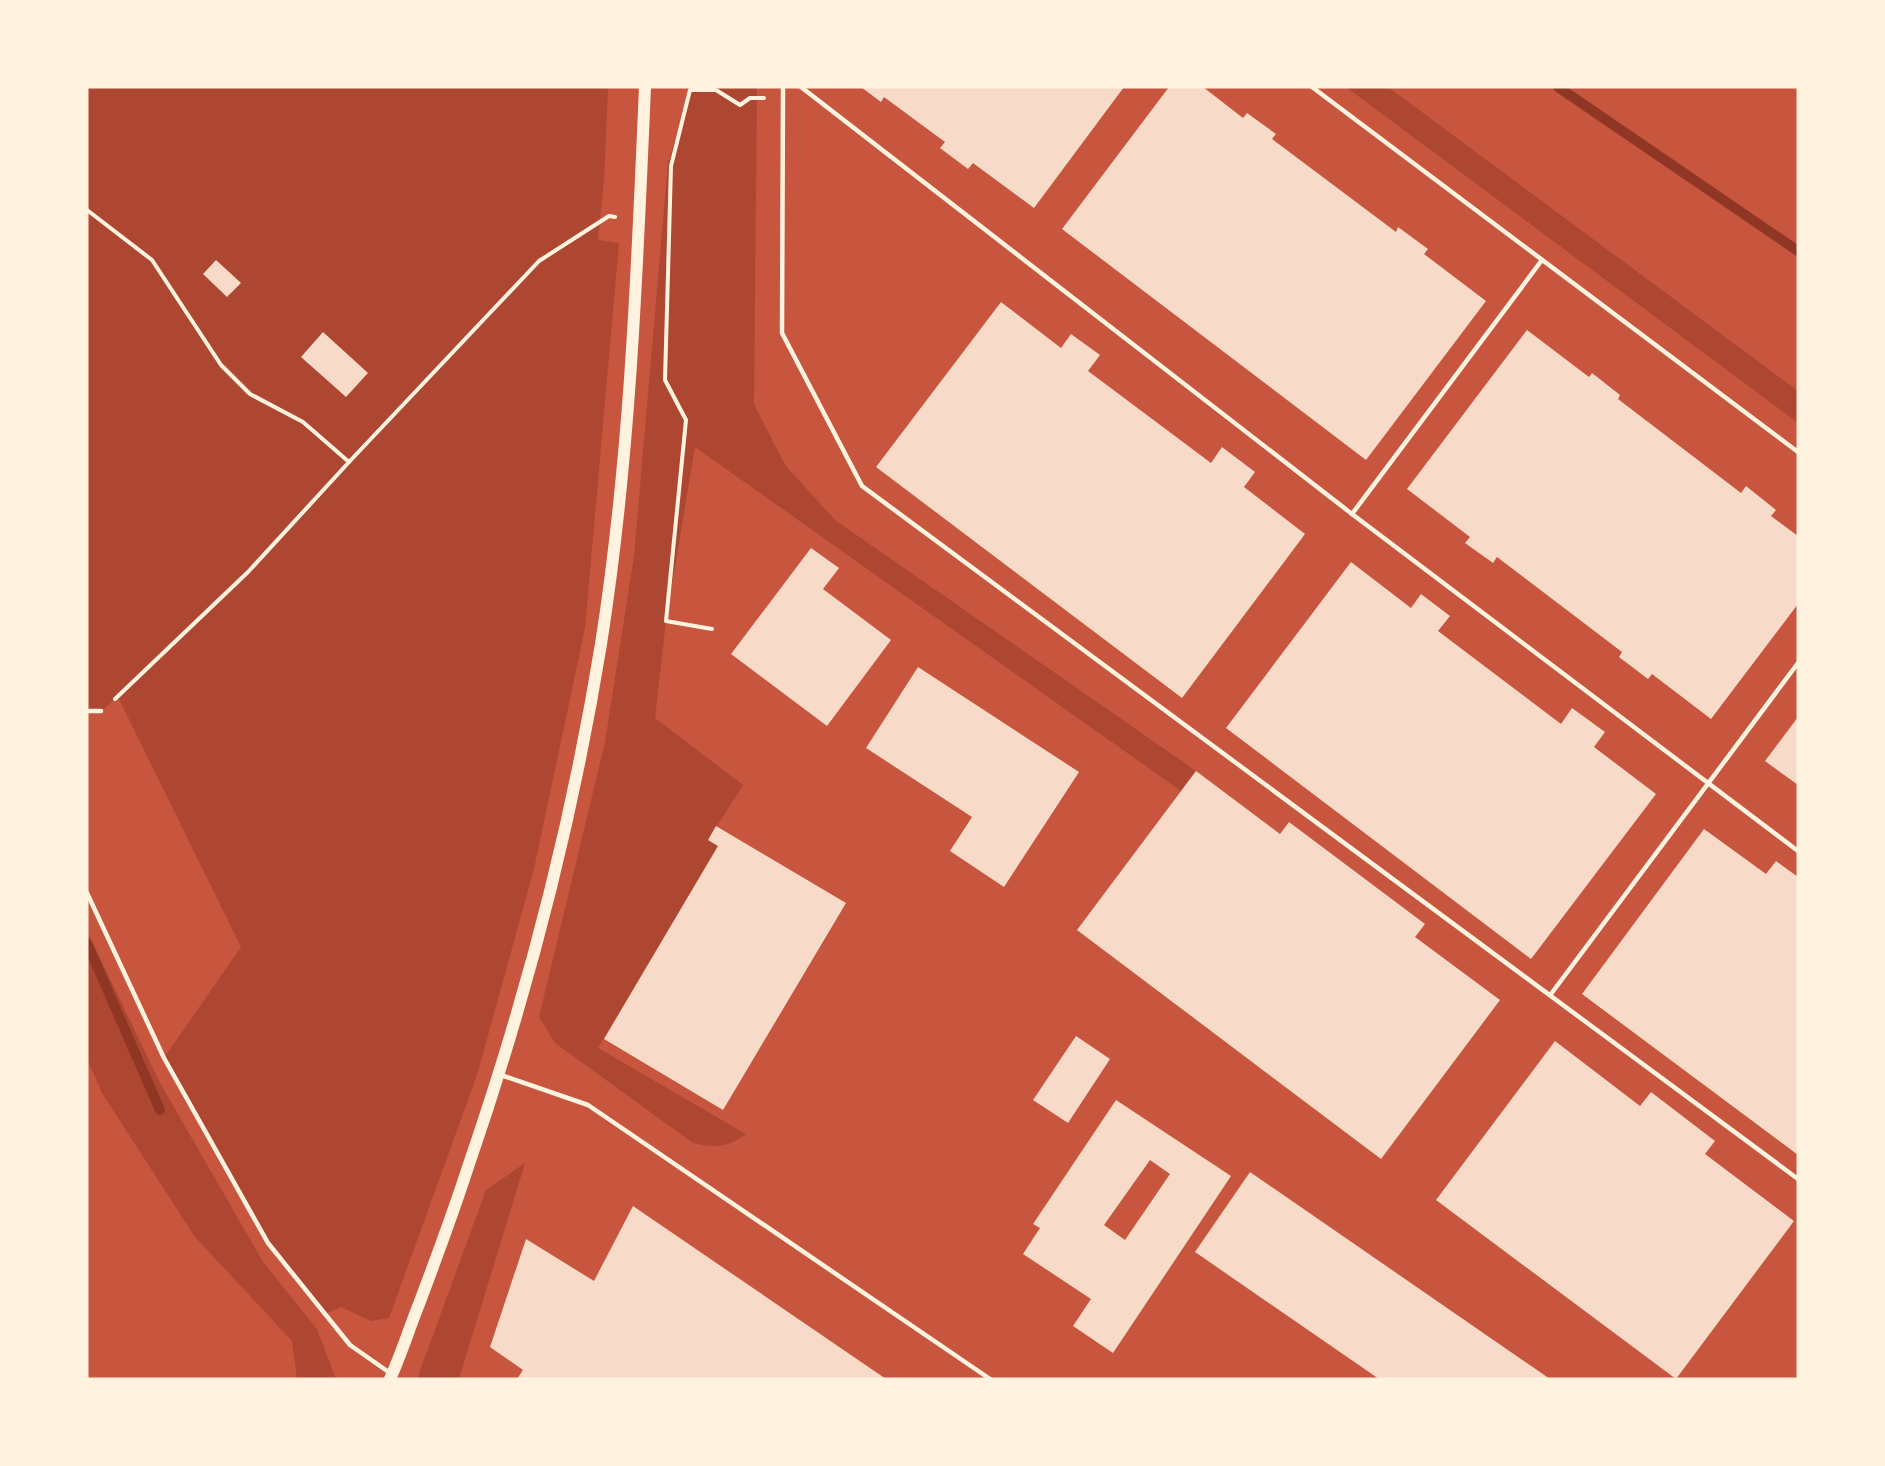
<svg xmlns="http://www.w3.org/2000/svg" width="1885" height="1466" viewBox="0 0 1885 1466" font-family="'DM Sans',sans-serif">
	<style>
		.green { fill: #ae4732 }
		.lines { fill: none; stroke-linecap: round; stroke-linejoin: round }
		.stream { stroke: #8f3625; stroke-width: 10 }
		.building { fill: #f7dbc8; fill-rule: evenodd }
		.path { stroke: #fff3e0; stroke-width: 4 }
		.service { stroke: #fff3e0; stroke-width: 4.5 }
		.secondary { stroke: #fff3e0; stroke-width: 12 }
	</style>
	<rect width="100%" height="100%" fill="#c8553d"/>
	<g class="green">
		<path d="M87,87h521l-4,93 -6,60 21,3 -34,385 -51,241 -57,206 -88,243 -18,3 -30,-14 -16,7 -57,-71 -104,-185 77,-111 -123,-250 -17,14h-14z"/>
		<path d="M716,87h41l-3,317 31,61 50,55 361,251 -15,20 -486,-344 -29,174 -11,97 88,67 -35,55 10,6 -120,202 148,86c-19,14 -31,14 -53,9l-138,-100 -16,-26 66,-275 29,-186 34,-393 22,-73h26z"/>
		<path d="M1346,87h42l410,304v32z"/>
		<path d="M87,931l72,150 104,181 54,67 19,50h-39l-5,-38 -97,-104 -93,-144 -15,-34z"/>
		<path d="M525,1163l-66,216h-42l69,-189z"/>
	</g>
	<g class="lines">
		<g class="stream">
			<path d="M1558,87l240,164"/>
			<path d="M87,943l73,167"/>
		</g>
	</g>
	<g class="building">
		<path d="M861,87h263l-90,121 -61,-45 -5,6 -28,-21 5,-6 -61,-45 -3,5z"/>
		<path d="M1169,87h34l40,31 4,-5 29,21 -4,5 124,93 2,-5 30,22 -4,5 62,47 -120,159 -304,-231z"/>
		<path d="M216,260l25,23 -14,14 -24,-23z"/>
		<path d="M1001,302l60,46 10,-14 29,21 -12,16 123,92 11,-16 33,25 -11,15 61,47 -123,164 -306,-231z"/>
		<path d="M1527,330l62,47 3,-4 28,22 -2,4 123,94 5,-7 30,24 -5,6 27,20v68l-87,115 -59,-45 -4,5 -29,-22 3,-5 -125,-95 -4,6 -28,-20 5,-6 -63,-48z"/>
		<path d="M323,332l45,41 -22,24 -45,-40z"/>
		<path d="M811,548l28,20 -16,21 68,51 -64,86 -96,-72z"/>
		<path d="M1351,562l60,46 10,-14 29,22 -12,15 123,93 11,-16 33,24 -11,15 62,47 -125,165 -305,-231z"/>
		<path d="M918,667l161,105 -75,115 -54,-36 22,-34 -106,-69z"/>
		<path d="M1798,717v68l-33,-24z"/>
		<path d="M1196,771l84,63 9,-12 136,102 -10,13 85,63 -119,159 -304,-229z"/>
		<path d="M716,826l130,77 -123,207 -119,-71 114,-193 -10,-6z"/>
		<path d="M1704,829l62,45 10,-13 22,16v278l-216,-161z"/>
		<path d="M1076,1036l34,23 -42,64 -35,-23z"/>
		<path d="M1555,1041l85,65 11,-14 64,49 -10,13 89,67 -118,158 -240,-179z"/>
		<path d="M1116,1100l115,76 -118,177 -40,-27 18,-27 -68,-45 17,-26 -7,-4zM1150,1160l20,14 -45,66 -21,-15z"/>
		<path d="M1250,1172l300,207h-171l-184,-127z"/>
		<path d="M633,1206l253,173h-369l6,-9 -33,-23 36,-108 68,42z"/>
	</g>
	<g class="lines">
		<g class="path">
			<path d="M87,210l65,50 69,105 29,29 53,28 46,40 190,-201 70,-45 6,1"/>
			<path d="M712,629l-46,-8 20,-201 -21,-40 6,-214 19,-76h26l24,15 10,-7h14"/>
			<path d="M115,699l133,-127 101,-110"/>
		</g>
		<g class="service">
			<path d="M783,87l-1,246 80,153 936,693"/>
			<path d="M801,87l551,427 446,337"/>
			<path d="M1312,87l486,365"/>
			<path d="M1352,514l190,-254"/>
			<path d="M87,711h14"/>
			<path d="M87,893l77,165 104,185 82,102 40,28"/>
			<path d="M1551,994l247,-331"/>
			<path d="M501,1075l87,30 402,274"/>
		</g>
		<path class="secondary" d="M390,1379c11,-24 19,-50 29,-75 17,-45 34,-91 49,-137 59,-171 104,-344 133,-523 29,-184 36,-371 44,-557"/>
	</g>
	<rect width="1885" height="1466" fill="none" stroke="#fff3e0" stroke-width="177"/>
</svg>
